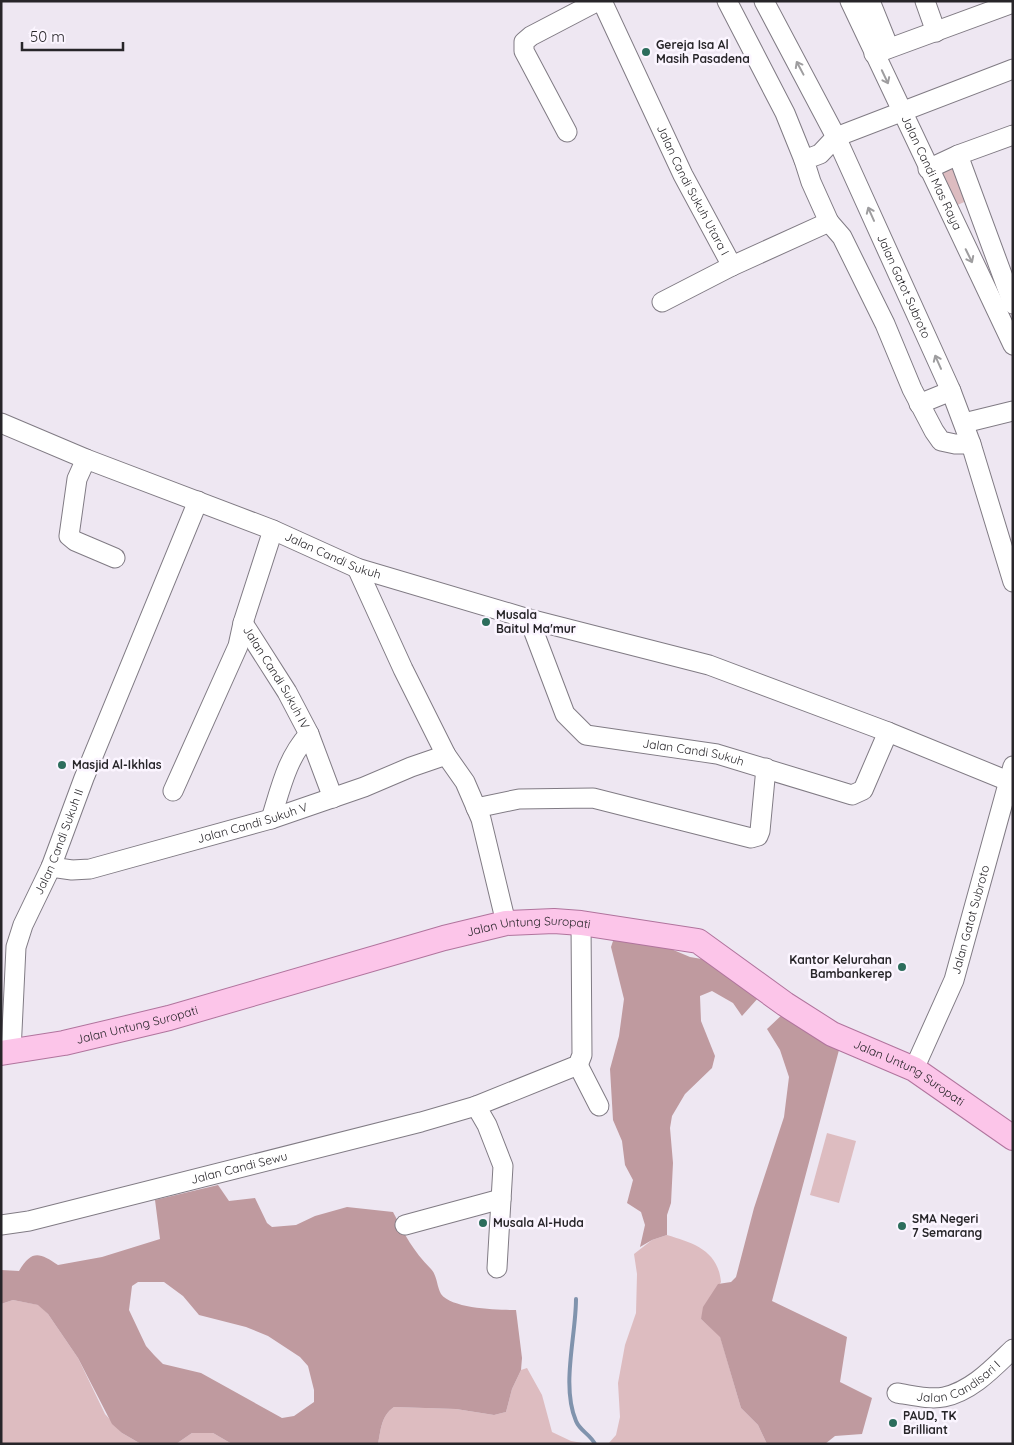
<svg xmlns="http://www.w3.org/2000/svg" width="1014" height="1445" viewBox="0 0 1014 1445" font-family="Quicksand,sans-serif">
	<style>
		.green { fill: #ddbcc0 }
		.forest { fill: #bf9a9f; fill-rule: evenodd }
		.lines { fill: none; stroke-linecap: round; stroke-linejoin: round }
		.stream { stroke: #8093ad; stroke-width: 4 }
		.minor-casing { stroke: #807b84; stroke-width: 21 }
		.major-casing { stroke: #b0749d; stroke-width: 26 }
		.minor { stroke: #fff; stroke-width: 19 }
		.major { stroke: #fcc5e9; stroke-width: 24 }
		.oneway { stroke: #9e9d9f }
		.poi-dot { fill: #2c6d5c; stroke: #fbf5ff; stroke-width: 2 }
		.labels { text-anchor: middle; stroke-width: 5; stroke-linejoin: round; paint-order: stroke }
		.poi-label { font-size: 12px; font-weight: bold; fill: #272529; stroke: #fbf5ff; text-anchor: start }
		.street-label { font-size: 12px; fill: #272529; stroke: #fbf5ff }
	</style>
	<rect width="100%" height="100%" fill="#eee7f2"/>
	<g class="green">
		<path d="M954,163l17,36 -18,8 -17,-37z"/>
		<path d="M827,1133l29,8 -17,62 -29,-8z"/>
		<path d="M667,1235c26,8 51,15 54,47l-20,37 19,17 21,72 17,17 9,19h-159l8,-9 4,-18 -2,-34 7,-38 11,-32 1,-39 -3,-20 18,-14z"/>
		<path d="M13,1300l26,5 9,9 30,44 27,56 17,19 19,11h-140v-140z"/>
		<path d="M527,1368l15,27 10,37 19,9 17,3h-210c3,-15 3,-28 16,-37l62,2 38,6 12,-3 6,-23 9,-19z"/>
		<path d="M192,1433h21l19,11h-56z"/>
	</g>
	<g class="forest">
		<path d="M619,937l33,4 38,16 29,5 40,35 -17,19 -9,-13 -21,-12 -12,5 1,25 14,35 -3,12 -27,26 -13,22 -2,12 3,35 -2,40 -4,12v20l-15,5 -12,7 5,-22 -4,-13 -14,-9 6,-23 -8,-15 -3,-24 -9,-21 -3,-51 9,-33 5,-37 -13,-52 2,-6z"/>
		<path d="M785,1012l54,38 -67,251 75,36 -7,45 32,16 -10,36 -27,2 -10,8h-58l-9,-19 -17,-17 -21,-71 -19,-18 2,-12 15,-23 13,-2 5,-5 18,-69 30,-91 5,-40 -9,-27 -13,-21z"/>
		<path d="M218,1185l11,16 26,-3 12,25 5,4 24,-2 19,-9 32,-9 46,5c12,23 20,39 38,57 6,6 6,18 10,25 11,15 58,16 75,16l6,48 -1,12 -9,19 -6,23 -12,3 -38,-6 -62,-2c-13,9 -13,22 -16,37h-146l-19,-11h-21l-16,11h-35l-19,-11 -10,-9 -34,-66 -30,-44 -10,-9 -25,-5 -12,4v-34l18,1c13,-22 21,-18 39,-6l44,-8 58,-18 -5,-39zM138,1282h26l19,14 16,19 47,12 22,9 32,21 8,9 6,24v12l-20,14 -12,2 -81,-45 -38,-9 -9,-9 -8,-9 -17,-36 3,-24z"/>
	</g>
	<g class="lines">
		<path class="stream" d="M576,1299c0,37 -15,87 0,122 4,10 14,13 19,23"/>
		<g class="minor-casing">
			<g id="minor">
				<path id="s1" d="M602,1l81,174 49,91 97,-44 -18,-40 -7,-22 16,-6 16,-17 177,-68"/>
				<path d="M727,1l58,112 19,47"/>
				<path id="s2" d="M764,1l72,136 115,254 20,53 42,138"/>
				<path id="s3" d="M850,1l163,344"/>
				<path d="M870,1l19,47"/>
				<path d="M925,1l11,31"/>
				<path d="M874,54l139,-51"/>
				<path d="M567,132l-43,-81v-9l7,-6 67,-35"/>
				<path d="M958,155l55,149"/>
				<path d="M928,169l30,-14 55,-20"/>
				<path d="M829,222l13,15 43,87 27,65 22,42 7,10 14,3h16"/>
				<path d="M662,302l70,-36"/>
				<path d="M919,404l32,-13"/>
				<path d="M1,423l85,36"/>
				<path d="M964,423l49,-12"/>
				<path id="s4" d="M115,558l-40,-17 -6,-5 8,-57 9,-20 187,71 84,38 172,51 180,46 179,67 125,51"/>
				<path d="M357,568l46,101 43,86 19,27 16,37 25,104"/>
				<path id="s5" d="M529,619l36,95 21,21 131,19 135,41 11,-5 25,-58"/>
				<path id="s6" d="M243,623l44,69 22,42 24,64"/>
				<path d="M173,791l65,-145 5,-23 30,-93"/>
				<path d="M476,808l43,-9 74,-1 158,40 7,-2 2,-5 6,-63"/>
				<path d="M271,819c10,-32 16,-61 38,-85"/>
				<path id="s7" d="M51,867l21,3 18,-1 181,-50 93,-32 47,-20 35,-12"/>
				<path id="s8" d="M11,1052l5,-105 7,-22 28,-58 33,-89 114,-277"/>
				<path d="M578,1065l21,41"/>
				<path id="s9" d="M914,1069l40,-89 59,-214"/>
				<path d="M476,1106l11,19 16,41 -6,102"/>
				<path id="s10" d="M1,1225l28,-4 392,-99 55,-16 102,-41 4,-10 -1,-132"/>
				<path d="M405,1225l96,-26"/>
				<path id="s11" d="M897,1393c14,2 32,7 47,4 28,-6 49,-29 69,-48"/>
			</g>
		</g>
		<g class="major-casing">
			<g id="major">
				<path id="s12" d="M1,1053l63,-10 105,-25 275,-80 62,-15 48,-2 27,2 117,18 87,63 47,30 82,35 99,69"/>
			</g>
		</g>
		<use href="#minor" class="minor"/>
		<use href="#major" class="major"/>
	</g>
	<defs><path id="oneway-shaft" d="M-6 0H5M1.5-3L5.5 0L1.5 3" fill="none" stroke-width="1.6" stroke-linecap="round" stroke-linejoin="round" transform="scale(1.25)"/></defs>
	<g class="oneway">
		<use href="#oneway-shaft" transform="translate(800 68) rotate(-118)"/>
		<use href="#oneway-shaft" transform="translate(885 77) rotate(65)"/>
		<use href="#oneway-shaft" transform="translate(871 214) rotate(-114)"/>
		<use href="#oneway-shaft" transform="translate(969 256) rotate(64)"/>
		<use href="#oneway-shaft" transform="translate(938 362) rotate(-114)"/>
	</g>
	<g class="poi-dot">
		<circle cx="646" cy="52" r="5"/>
		<circle cx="486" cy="622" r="5"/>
		<circle cx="62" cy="765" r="5"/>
		<circle cx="902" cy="967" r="5"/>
		<circle cx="483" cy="1223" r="5"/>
		<circle cx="902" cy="1226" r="5"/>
		<circle cx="893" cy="1423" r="5"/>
	</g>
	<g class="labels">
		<g class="poi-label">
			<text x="656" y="49">Gereja Isa Al<tspan x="656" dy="14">Masih Pasadena</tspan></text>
			<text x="496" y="619">Musala<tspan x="496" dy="14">Baitul Ma'mur</tspan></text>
			<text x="72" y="769">Masjid Al-Ikhlas</text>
			<text x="892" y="964" text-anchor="end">Kantor Kelurahan<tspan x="892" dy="14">Bambankerep</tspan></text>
			<text x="912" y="1223">SMA Negeri<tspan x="912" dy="14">7 Semarang</tspan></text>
			<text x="493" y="1227">Musala Al-Huda</text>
			<text x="903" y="1420">PAUD, TK<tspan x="903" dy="14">Brilliant</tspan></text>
		</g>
		<g class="street-label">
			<text dy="4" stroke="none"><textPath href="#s3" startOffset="190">Jalan Candi Mas Raya</textPath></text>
			<text dy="4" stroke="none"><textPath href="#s1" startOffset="210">Jalan Candi Sukuh Utara I</textPath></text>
			<text dy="4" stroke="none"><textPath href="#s2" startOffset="318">Jalan Gatot Subroto</textPath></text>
			<text dy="4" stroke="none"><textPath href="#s4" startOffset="396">Jalan Candi Sukuh</textPath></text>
			<text dy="4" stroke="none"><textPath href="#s6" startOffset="64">Jalan Candi Sukuh IV</textPath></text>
			<text dy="4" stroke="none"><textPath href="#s5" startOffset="240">Jalan Candi Sukuh</textPath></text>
			<text dy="4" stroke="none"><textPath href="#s7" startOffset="208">Jalan Candi Sukuh V</textPath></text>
			<text dy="4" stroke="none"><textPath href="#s8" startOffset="219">Jalan Candi Sukuh II</textPath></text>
			<text dy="4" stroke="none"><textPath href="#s9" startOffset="160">Jalan Gatot Subroto</textPath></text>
			<text dy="4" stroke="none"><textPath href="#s12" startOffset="544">Jalan Untung Suropati</textPath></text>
			<text dy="4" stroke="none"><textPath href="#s12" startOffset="139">Jalan Untung Suropati</textPath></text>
			<text dy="4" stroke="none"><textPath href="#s12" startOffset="965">Jalan Untung Suropati</textPath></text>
			<text dy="4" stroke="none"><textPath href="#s10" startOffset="245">Jalan Candi Sewu</textPath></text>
			<text dy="4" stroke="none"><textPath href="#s11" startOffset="66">Jalan Candisari I</textPath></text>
		</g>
	</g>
	<rect width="1014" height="1445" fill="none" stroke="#272529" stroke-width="5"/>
	<path d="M22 42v8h101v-8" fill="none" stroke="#272529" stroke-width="2.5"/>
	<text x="30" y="42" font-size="15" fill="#272529" stroke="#fbf5ff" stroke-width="4" paint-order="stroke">50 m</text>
</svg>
